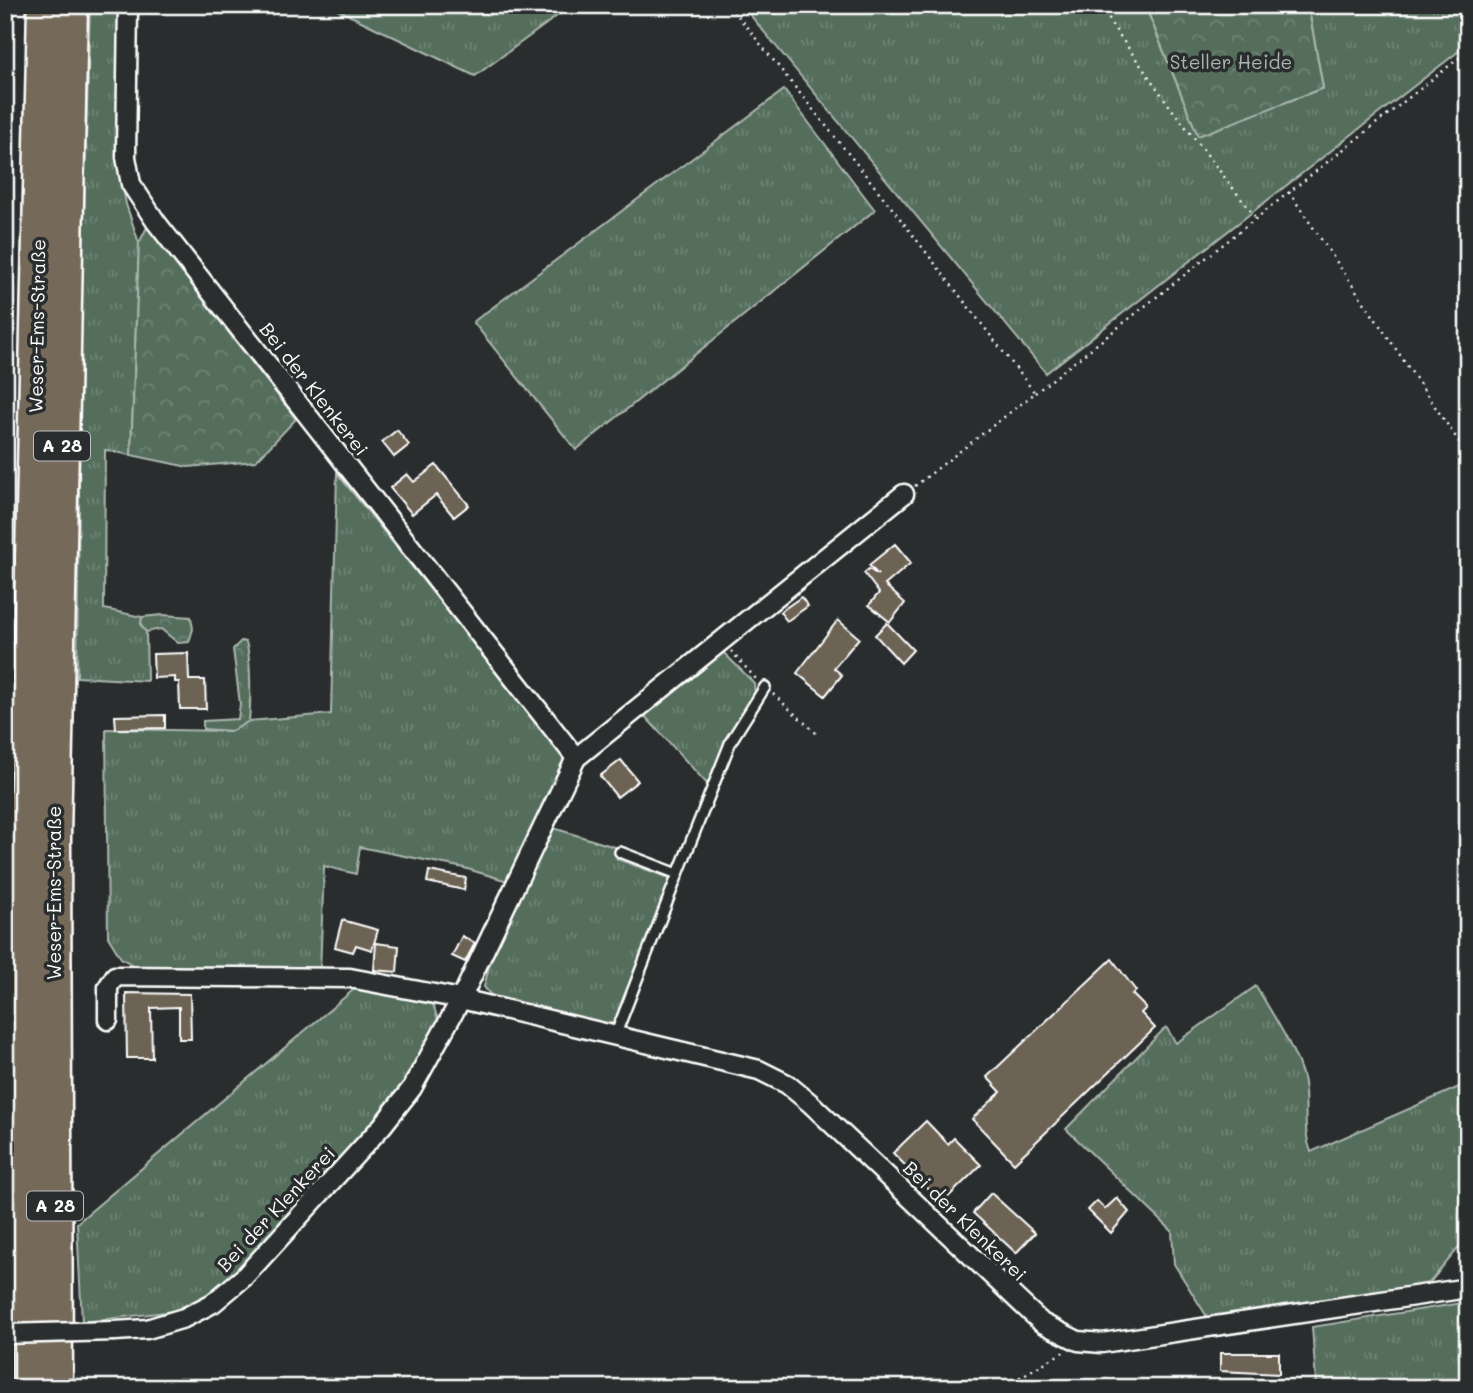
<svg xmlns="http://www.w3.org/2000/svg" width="1473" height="1393" viewBox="0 0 1473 1393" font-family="Mali,sans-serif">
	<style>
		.grass { fill: url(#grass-tufts); stroke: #aab6ae; stroke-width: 2 }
		.forest { fill: url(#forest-crowns); stroke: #aab6ae; stroke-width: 2 }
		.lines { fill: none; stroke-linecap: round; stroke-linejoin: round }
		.stream { stroke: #93a3a9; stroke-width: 4.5 }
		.building { fill: #6d6354; stroke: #fff; stroke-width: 2 }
		.service-casing { stroke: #fff; stroke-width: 14 }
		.minor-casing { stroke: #fff; stroke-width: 23 }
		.motorway-casing { stroke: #fff; stroke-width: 37 }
		.path { stroke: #fff; stroke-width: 2.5; stroke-dasharray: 2 5; stroke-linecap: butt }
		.service { stroke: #2a2d2e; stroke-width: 9 }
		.minor { stroke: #2a2d2e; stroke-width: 18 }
		.motorway { stroke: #746a5a; stroke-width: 32 }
		.minor-bridge-casing { stroke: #fff; stroke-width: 23; stroke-linecap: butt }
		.minor-bridge { stroke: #2a2d2e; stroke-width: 18 }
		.labels { text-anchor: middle; stroke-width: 7; stroke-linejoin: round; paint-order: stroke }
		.shield { fill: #2a2d2e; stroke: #bfc0c0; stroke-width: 2 }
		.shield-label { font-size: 18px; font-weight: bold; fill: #fff }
		.park-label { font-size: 19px; fill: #aab6ae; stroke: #2a2d2e }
		.street-label { font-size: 19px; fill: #fff; stroke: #2a2d2e }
	</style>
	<defs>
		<pattern id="grass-tufts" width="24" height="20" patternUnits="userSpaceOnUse" patternTransform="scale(1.75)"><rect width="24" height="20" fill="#556e5c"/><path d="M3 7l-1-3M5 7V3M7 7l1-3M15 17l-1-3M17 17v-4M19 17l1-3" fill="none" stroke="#6e8474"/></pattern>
		<pattern id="forest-crowns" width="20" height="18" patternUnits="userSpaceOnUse" patternTransform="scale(1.75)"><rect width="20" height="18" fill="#556e5c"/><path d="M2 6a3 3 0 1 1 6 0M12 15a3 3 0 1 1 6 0" fill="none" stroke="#6e8474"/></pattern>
	</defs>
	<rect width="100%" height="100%" fill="#2a2d2e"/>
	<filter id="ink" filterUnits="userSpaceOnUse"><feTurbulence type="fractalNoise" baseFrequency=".0143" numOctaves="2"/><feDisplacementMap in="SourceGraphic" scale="14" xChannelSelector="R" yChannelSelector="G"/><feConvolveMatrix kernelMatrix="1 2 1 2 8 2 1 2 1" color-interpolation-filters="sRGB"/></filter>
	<g filter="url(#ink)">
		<g class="grass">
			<path d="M90,5h31l-3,156 8,43 13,39 -8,212 -26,-5 -1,159 38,8 -1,8 5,7 1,49 -70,-4 4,-366z"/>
			<path d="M328,5h244l-97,71z"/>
			<path d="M742,5h403l53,130 125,-47 -15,-83h160v39l-422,329z"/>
			<path d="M784,90l91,120 -299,240 -103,-128z"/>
			<path d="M337,473l230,287 -56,122 -47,-14 -104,-21 -4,27 -32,-8 -4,106 -182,-4 -17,-10 -13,-21 -2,-208 125,2 18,-10 82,-7z"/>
			<path d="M722,651l32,32 1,11 -28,45 -19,46 -66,-72z"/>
			<path d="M550,827l71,22 -4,10 55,20 -56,141 -9,6 -113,-27 -10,-12 11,-45z"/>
			<path d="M359,985l58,12 16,7 5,16 -24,56 -165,187 -31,27 -35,20 -101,12 -5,-99z"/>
			<path d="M1256,986c14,24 44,70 48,97 4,24 -2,46 7,69l157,-69v154l-43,51 -216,32 -35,-56 -2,-33 -106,-102 100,-102 10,16z"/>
			<path d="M1468,1302v86h-174l22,-6 -4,-55z"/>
		</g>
		<g class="forest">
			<path d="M1145,5h163l15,83 -125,48z"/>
			<path d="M147,227l149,192 -40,42 -68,6 -57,-12 8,-212z"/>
			<path d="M163,615l28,2 2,12 -4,13 -11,1 -17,-14 -15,3 -5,-7 1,-8z"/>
			<path d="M241,641l5,1c5,16 5,60 3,79l-17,10 -29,-2v-8l35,-2 2,-15 -7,-55z"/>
		</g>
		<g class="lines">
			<path class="stream" d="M12,10v-5"/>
		</g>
		<g class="building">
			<path d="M397,430l12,15 -15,12 -12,-15z"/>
			<path d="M436,465l33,40 -15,12 -18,-22 -24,19 -22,-26 17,-14 7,8z"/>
			<path d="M895,544l16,19 -26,22 20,18 -15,19 -21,-17 10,-12 -15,-20 5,-4 9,6 -9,-10z"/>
			<path d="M801,597l7,9 -21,15 -7,-9z"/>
			<path d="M838,620l21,18 -25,30 8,7 -17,21 -28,-23z"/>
			<path d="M887,623l26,27 -12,13 -26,-28z"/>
			<path d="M188,653l1,27h16l1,29h-26l-1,-27h-4v-5l-21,1 -1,-24z"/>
			<path d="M165,715v13l-49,1 -1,-13z"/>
			<path d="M621,760l17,21 -21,16 -17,-21z"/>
			<path d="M429,871l37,7 -2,12 -37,-8z"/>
			<path d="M342,920l36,10 -6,20 -16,-5 -3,7 -18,-5z"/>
			<path d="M462,936l13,7 -10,19 -13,-6z"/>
			<path d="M376,943l23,3 -2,26 -23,-2z"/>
			<path d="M1112,959l24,32 -4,3 14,14 -5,5 14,15 -141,135 -42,-44 29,-27 -14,-15z"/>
			<path d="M126,993l64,1 1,45h-12v-32l-28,1 1,50h-25z"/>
			<path d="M926,1121l22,23 6,-6 27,27 -39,38 -49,-50z"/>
			<path d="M991,1193l44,40 -19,20 -43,-40z"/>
			<path d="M1117,1198l12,14 -18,21 -23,-23 9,-9 8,8z"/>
			<path d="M1220,1353h59v21l-59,-3z"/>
		</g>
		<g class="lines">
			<g class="service-casing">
				<g id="service">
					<path d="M678,874l53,-133 34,-54"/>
					<path d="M615,1036l63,-162 -58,-22"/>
				</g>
			</g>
			<g class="minor-casing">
				<g id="minor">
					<path d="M128,5l-2,152 5,27 25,38 420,536"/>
					<path d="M108,1020v-33l7,-11 235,2 111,21 298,71 28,14 23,19 232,220 36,18 24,2 366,-55"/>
					<path d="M115,1331l32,-2 37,-11 29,-15 31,-26 138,-151 30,-38 49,-89 115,-241 328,-264"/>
				</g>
			</g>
			<g class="motorway-casing">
				<g id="motorway">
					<path d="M29,1388l-3,-553 18,-830"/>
					<path d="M56,1388l-2,-550 17,-833"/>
				</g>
			</g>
			<g class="path">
				<path d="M729,5l159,198 147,190 -120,93"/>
				<path d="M1103,5l9,20 59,83 85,110"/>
				<path d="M1289,192l179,263"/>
				<path d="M1035,393l433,-342"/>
				<path d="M731,651l26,29"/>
				<path d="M773,694l43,39"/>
				<path d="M1457,1273l11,-12"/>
				<path d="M1001,1388l64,-37"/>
			</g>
			<use href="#service" class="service"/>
			<use href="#minor" class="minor"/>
			<use href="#motorway" class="motorway"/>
			<g class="minor-bridge-casing">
				<path id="minor-bridge" d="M5,1334l110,-3"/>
			</g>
			<use href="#minor-bridge" class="minor-bridge"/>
		</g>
	</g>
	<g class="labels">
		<g class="shield">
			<rect x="34" y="431.5" width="56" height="29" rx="5"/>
			<rect x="27" y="1191.5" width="56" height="29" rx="5"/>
		</g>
		<g class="shield-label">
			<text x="62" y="452">A 28</text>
			<text x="55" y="1212">A 28</text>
		</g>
		<g class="park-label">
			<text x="1231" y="69">Steller Heide</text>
		</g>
		<g class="street-label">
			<text transform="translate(37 326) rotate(-89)" y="7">Weser-Ems-Straße</text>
			<text transform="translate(314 389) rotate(52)" y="7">Bei der Klenkerei</text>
			<text transform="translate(54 893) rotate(-90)" y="7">Weser-Ems-Straße</text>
			<text transform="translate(276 1209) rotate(-47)" y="7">Bei der Klenkerei</text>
			<text transform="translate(965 1221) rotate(44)" y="7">Bei der Klenkerei</text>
		</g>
	</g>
	<rect width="1473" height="1393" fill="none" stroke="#2a2d2e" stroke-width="28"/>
	<rect x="14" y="14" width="1445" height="1365" fill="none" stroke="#fff" stroke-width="2.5" filter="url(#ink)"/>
</svg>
